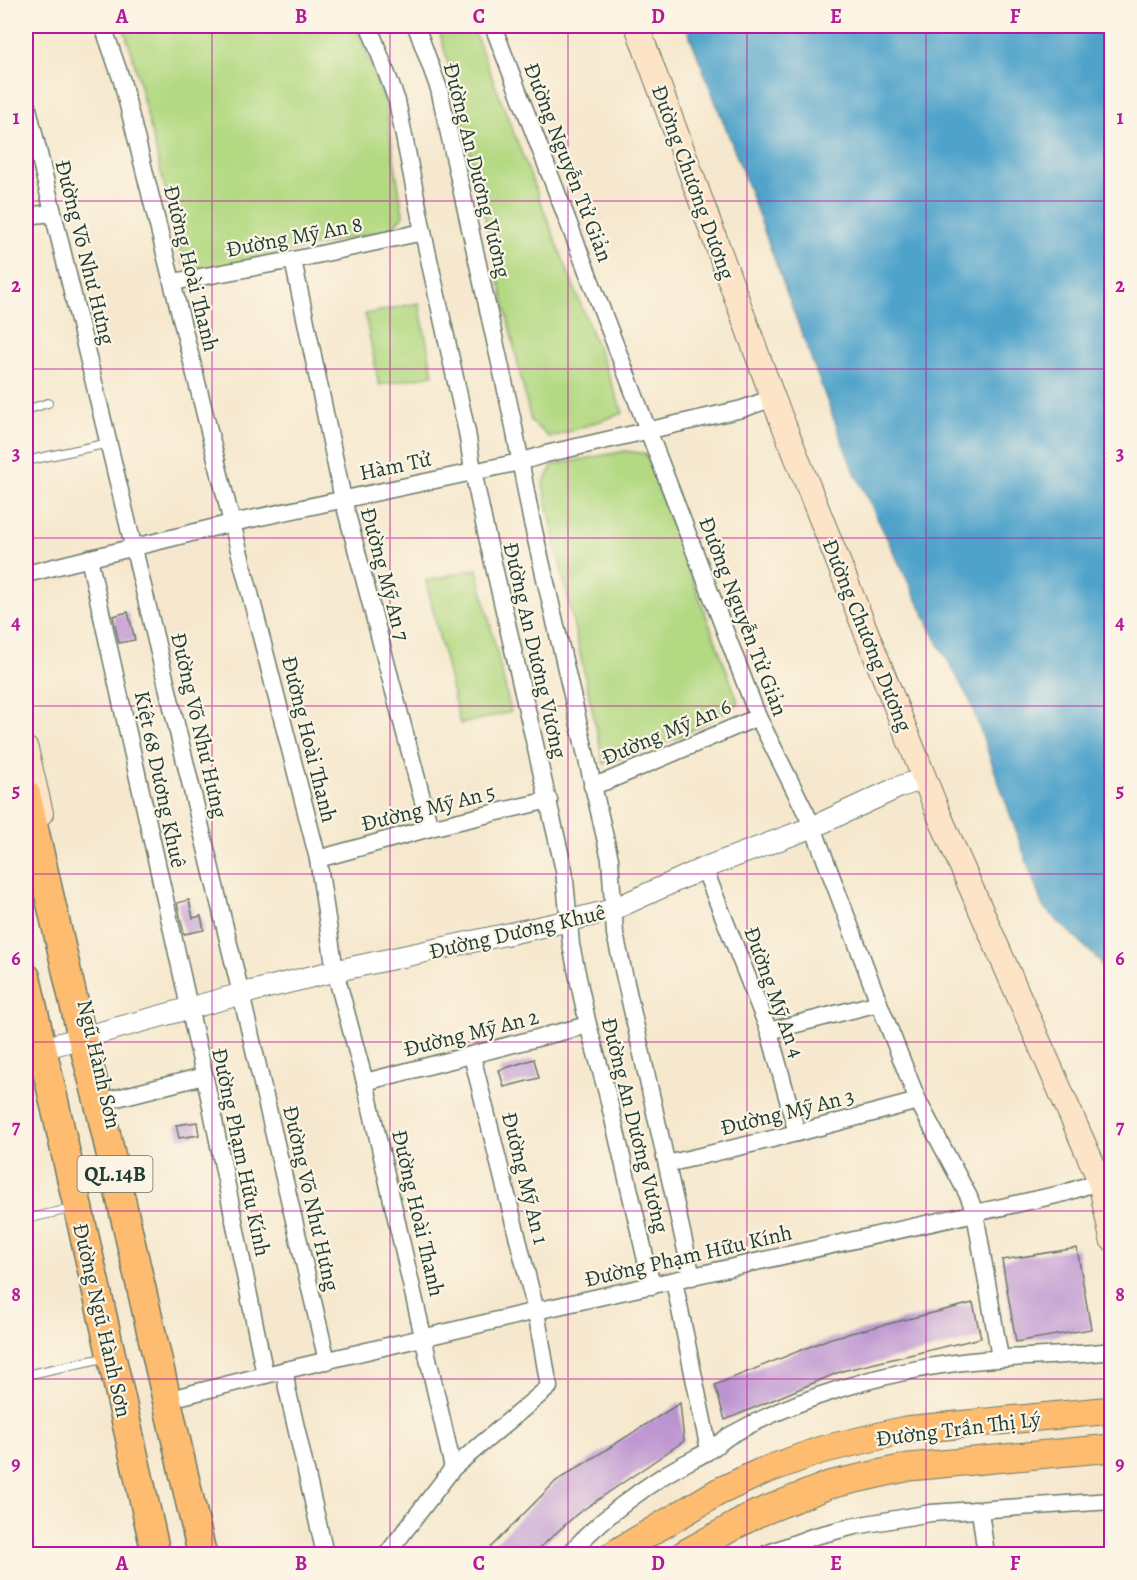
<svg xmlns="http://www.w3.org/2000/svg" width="1137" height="1580" viewBox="0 0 1137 1580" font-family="Alegreya,serif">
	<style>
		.green { fill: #b3d982; stroke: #698b5b; stroke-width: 1.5 }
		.water { fill: #50a3cb; stroke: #387080; stroke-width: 1.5 }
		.building { fill: #bc93d1 }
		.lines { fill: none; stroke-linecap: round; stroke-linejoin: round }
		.service-casing { stroke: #6a796a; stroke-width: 10 }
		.minor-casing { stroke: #6a796a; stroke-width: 19 }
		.tertiary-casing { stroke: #6a796a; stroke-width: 23 }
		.secondary-casing { stroke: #6a796a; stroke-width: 26 }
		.primary-casing { stroke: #6a796a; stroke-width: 29 }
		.trunk-casing { stroke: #6a796a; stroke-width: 31 }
		.service { stroke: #fff; stroke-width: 8 }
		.minor { stroke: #fff; stroke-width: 16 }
		.tertiary { stroke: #fff; stroke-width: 21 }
		.secondary { stroke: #fee4c6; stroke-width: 24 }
		.primary { stroke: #fdbc70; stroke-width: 27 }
		.trunk { stroke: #fdbc70; stroke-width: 28 }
		.grid { fill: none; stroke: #b5179e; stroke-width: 1.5; stroke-opacity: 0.55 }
		.labels { text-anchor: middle; stroke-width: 4.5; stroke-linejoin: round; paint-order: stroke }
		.shield { fill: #fcf5e5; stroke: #617469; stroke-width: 1.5 }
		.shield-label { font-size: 21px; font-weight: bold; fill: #1f3d34 }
		.street-label { font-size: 22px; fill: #1f3d34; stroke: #fcf5e5 }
		.neatline { fill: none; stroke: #b5179e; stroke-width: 2 }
		.grid-label { font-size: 20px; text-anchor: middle; font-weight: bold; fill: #b5179e }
	</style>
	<rect width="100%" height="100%" fill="#fcf5e5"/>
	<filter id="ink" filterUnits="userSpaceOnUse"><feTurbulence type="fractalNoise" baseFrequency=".0167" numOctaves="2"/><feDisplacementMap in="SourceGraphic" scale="12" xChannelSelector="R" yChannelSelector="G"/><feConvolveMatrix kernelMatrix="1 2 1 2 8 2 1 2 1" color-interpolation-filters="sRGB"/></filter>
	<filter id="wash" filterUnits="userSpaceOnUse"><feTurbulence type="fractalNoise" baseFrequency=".008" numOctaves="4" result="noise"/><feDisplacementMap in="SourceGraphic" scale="24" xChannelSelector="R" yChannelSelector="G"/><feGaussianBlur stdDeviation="1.35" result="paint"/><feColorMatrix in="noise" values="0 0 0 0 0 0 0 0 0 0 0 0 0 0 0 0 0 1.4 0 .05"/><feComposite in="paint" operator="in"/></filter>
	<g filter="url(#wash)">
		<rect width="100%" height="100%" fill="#f6e8ce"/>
		<g class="green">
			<path d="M123,26h233l29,76 18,113 -11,14 -198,43 -11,-10 -51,-209z"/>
			<path d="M438,26h34l151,387 -73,25 -19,-17 -72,-317z"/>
			<path d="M419,303l14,72 -54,10 -14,-71z"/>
			<path d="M626,451l20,3 93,250 -59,33 -76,27 -61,-280 10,-19z"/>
			<path d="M477,569l34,143 -51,12 -34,-143z"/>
		</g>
		<path class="water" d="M686,26h425v957l-12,-23 -56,-53 -73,-206 -35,-64 -85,-175 -54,-144 -57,-156z"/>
		<g id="blocks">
			<g class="building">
				<path d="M128,612l7,28 -16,3 -6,-27z"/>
				<path d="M189,900l4,18 8,-2 3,14 -20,4 -7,-31z"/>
				<path d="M534,1059l5,19 -35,9 -5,-17z"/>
				<path d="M197,1122l2,13 -20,3 -3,-13z"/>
				<path d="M1077,1248l14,81 -75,13 -14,-82z"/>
				<path d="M973,1303l8,35 -139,33 -117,49 -10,-35 116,-47z"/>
				<path d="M680,1403l4,38 -107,73 -44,40h-49l72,-73z"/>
			</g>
		</g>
	</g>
	<g filter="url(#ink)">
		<use href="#blocks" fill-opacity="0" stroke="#6a796a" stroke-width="1.5"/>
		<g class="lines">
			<g class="service-casing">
				<g id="service">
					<path d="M26,410l22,-7"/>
					<path d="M26,461l83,-18"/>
					<path d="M26,1219l48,-11"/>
					<path d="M26,1375l82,-18"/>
				</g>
			</g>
			<g class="minor-casing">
				<g id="minor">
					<path d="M103,26l19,55 110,442 86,336 17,112 30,111 88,386"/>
					<path d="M369,26l28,75 26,131 44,200 6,39 12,57 79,342 7,75 17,80 19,68 45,193"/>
					<path d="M416,26l23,63 74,333 18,96 79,341 5,75 77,343"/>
					<path d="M493,26l265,691 55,110 66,176 39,98 51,96 6,16 25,145"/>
					<path d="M26,100l215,894 86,367"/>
					<path d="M26,219l8,-4 19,-2"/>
					<path d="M293,260l50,239 87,329"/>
					<path d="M173,282l120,-22 130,-28"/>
					<path d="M89,558l121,543 55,274"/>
					<path d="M26,574l206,-51 288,-61 26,-8 196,-45 31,-11"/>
					<path d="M592,786l18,-6 148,-63"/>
					<path d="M318,859l112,-31 119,-28"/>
					<path d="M704,868l65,163 28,102"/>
					<path d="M769,1031l110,-28"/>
					<path d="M365,1082l223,-57"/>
					<path d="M109,1100l95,-24"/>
					<path d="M667,1164l130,-31 121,-32"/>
					<path d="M674,1281l35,169"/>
					<path d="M285,1370l2,18 38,166"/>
					<path d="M178,1397l87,-22 271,-64 529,-118 35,-12"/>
					<path d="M980,1511l6,43"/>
					<path d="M387,1554l66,-86 96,-81 -13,-76 -64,-255"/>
					<path d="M569,1554c27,-30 60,-56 94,-78 14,-9 29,-16 44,-24 8,-5 15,-11 22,-16 69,-39 155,-64 233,-74 50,-6 100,-5 150,-11"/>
					<path d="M766,1554l49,-18 40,-10 76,-13 181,-12"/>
				</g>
			</g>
			<g class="tertiary-casing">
				<path id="tertiary" d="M26,1053l215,-59 94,-23 233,-50 44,-11 92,-42 109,-41 86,-40 26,-9"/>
			</g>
			<g class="secondary-casing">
				<g id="secondary">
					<path d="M637,26l136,372 166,417 161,366 12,58"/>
					<path d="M26,749l15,64"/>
				</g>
			</g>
			<g class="primary-casing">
				<g id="primary">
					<path d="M614,1554l104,-62 43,-20 60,-22 84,-20 207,-20"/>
					<path d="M684,1554l72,-40 73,-29 80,-18 203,-19"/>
				</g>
			</g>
			<g class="trunk-casing">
				<g id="trunk">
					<path d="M26,794l56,244 19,74 101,442"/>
					<path d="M26,977l130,577"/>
				</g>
			</g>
			<use href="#service" class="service"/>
			<use href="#minor" class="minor"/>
			<use href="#tertiary" class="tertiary"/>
			<use href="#secondary" class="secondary"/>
			<use href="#primary" class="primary"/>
			<use href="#trunk" class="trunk"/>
		</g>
	</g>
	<path class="grid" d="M212,26v1528M390,26v1528M568,26v1528M747,26v1528M926,26v1528M26,201h1086M26,369h1086M26,538h1086M26,706h1086M26,874h1086M26,1042h1086M26,1211h1086M26,1379h1086"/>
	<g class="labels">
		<rect class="shield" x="77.5" y="1156" width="75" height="36" rx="4.5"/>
		<g class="shield-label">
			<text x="115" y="1181">QL.14B</text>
		</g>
		<g class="street-label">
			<text transform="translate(569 162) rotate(69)" y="8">Đường Nguyễn Tử Giản</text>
			<text transform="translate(478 170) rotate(76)" y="8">Đường An Dương Vương</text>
			<text transform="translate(694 182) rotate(70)" y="8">Đường Chương Dương</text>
			<text transform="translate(294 236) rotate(-11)" y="8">Đường Mỹ An 8</text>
			<text transform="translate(86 252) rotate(76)" y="8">Đường Võ Như Hưng</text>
			<text transform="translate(192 268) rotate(76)" y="8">Đường Hoài Thanh</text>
			<text transform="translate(395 465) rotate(-12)" y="8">Hàm Tử</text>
			<text transform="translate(386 574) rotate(75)" y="8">Đường Mỹ An 7</text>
			<text transform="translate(744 616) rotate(69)" y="8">Đường Nguyễn Tử Giản</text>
			<text transform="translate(868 635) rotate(68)" y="8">Đường Chương Dương</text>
			<text transform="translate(536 650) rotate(77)" y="8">Đường An Dương Vương</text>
			<text transform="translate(200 725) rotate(77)" y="8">Đường Võ Như Hưng</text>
			<text transform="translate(666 731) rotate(-23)" y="8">Đường Mỹ An 6</text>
			<text transform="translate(310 739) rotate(76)" y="8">Đường Hoài Thanh</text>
			<text transform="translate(161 779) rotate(78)" y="8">Kiệt 68 Dương Khuê</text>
			<text transform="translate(428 807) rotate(-14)" y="8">Đường Mỹ An 5</text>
			<text transform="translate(517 931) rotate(-13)" y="8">Đường Dương Khuê</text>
			<text transform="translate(775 992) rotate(70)" y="8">Đường Mỹ An 4</text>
			<text transform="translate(471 1032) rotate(-14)" y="8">Đường Mỹ An 2</text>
			<text transform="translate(100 1064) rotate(77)" y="8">Ngũ Hành Sơn</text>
			<text transform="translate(787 1111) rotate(-14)" y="8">Đường Mỹ An 3</text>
			<text transform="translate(636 1125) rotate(76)" y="8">Đường An Dương Vương</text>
			<text transform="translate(242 1152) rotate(78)" y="8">Đường Phạm Hữu Kính</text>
			<text transform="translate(526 1178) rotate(76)" y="8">Đường Mỹ An 1</text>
			<text transform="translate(312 1198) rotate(77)" y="8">Đường Võ Như Hưng</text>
			<text transform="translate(419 1213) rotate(77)" y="8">Đường Hoài Thanh</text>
			<text transform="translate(688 1255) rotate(-13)" y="8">Đường Phạm Hữu Kính</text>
			<text transform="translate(103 1320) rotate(77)" y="8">Đường Ngũ Hành Sơn</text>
			<text transform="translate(958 1428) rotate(-7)" y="8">Đường Trần Thị Lý</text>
		</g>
	</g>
	<rect width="1137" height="1580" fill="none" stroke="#fcf5e5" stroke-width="66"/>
	<rect x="33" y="33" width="1071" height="1514" class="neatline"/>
	<g class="grid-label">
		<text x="122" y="23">A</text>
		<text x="301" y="23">B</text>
		<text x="479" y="23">C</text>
		<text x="658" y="23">D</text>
		<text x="836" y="23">E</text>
		<text x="1015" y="23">F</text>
		<text x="16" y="124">1</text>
		<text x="1120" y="124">1</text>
		<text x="16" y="292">2</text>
		<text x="1120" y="292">2</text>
		<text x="16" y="460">3</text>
		<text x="1120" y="460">3</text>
		<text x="16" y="629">4</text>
		<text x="1120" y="629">4</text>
		<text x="16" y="797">5</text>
		<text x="1120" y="797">5</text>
		<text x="16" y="965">6</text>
		<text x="1120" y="965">6</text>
		<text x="16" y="1133">7</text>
		<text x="1120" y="1133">7</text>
		<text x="16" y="1301">8</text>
		<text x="1120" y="1301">8</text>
		<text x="16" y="1470">9</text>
		<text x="1120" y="1470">9</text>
		<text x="122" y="1570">A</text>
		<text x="301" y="1570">B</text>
		<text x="479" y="1570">C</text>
		<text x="658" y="1570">D</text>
		<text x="836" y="1570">E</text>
		<text x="1015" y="1570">F</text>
	</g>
</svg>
